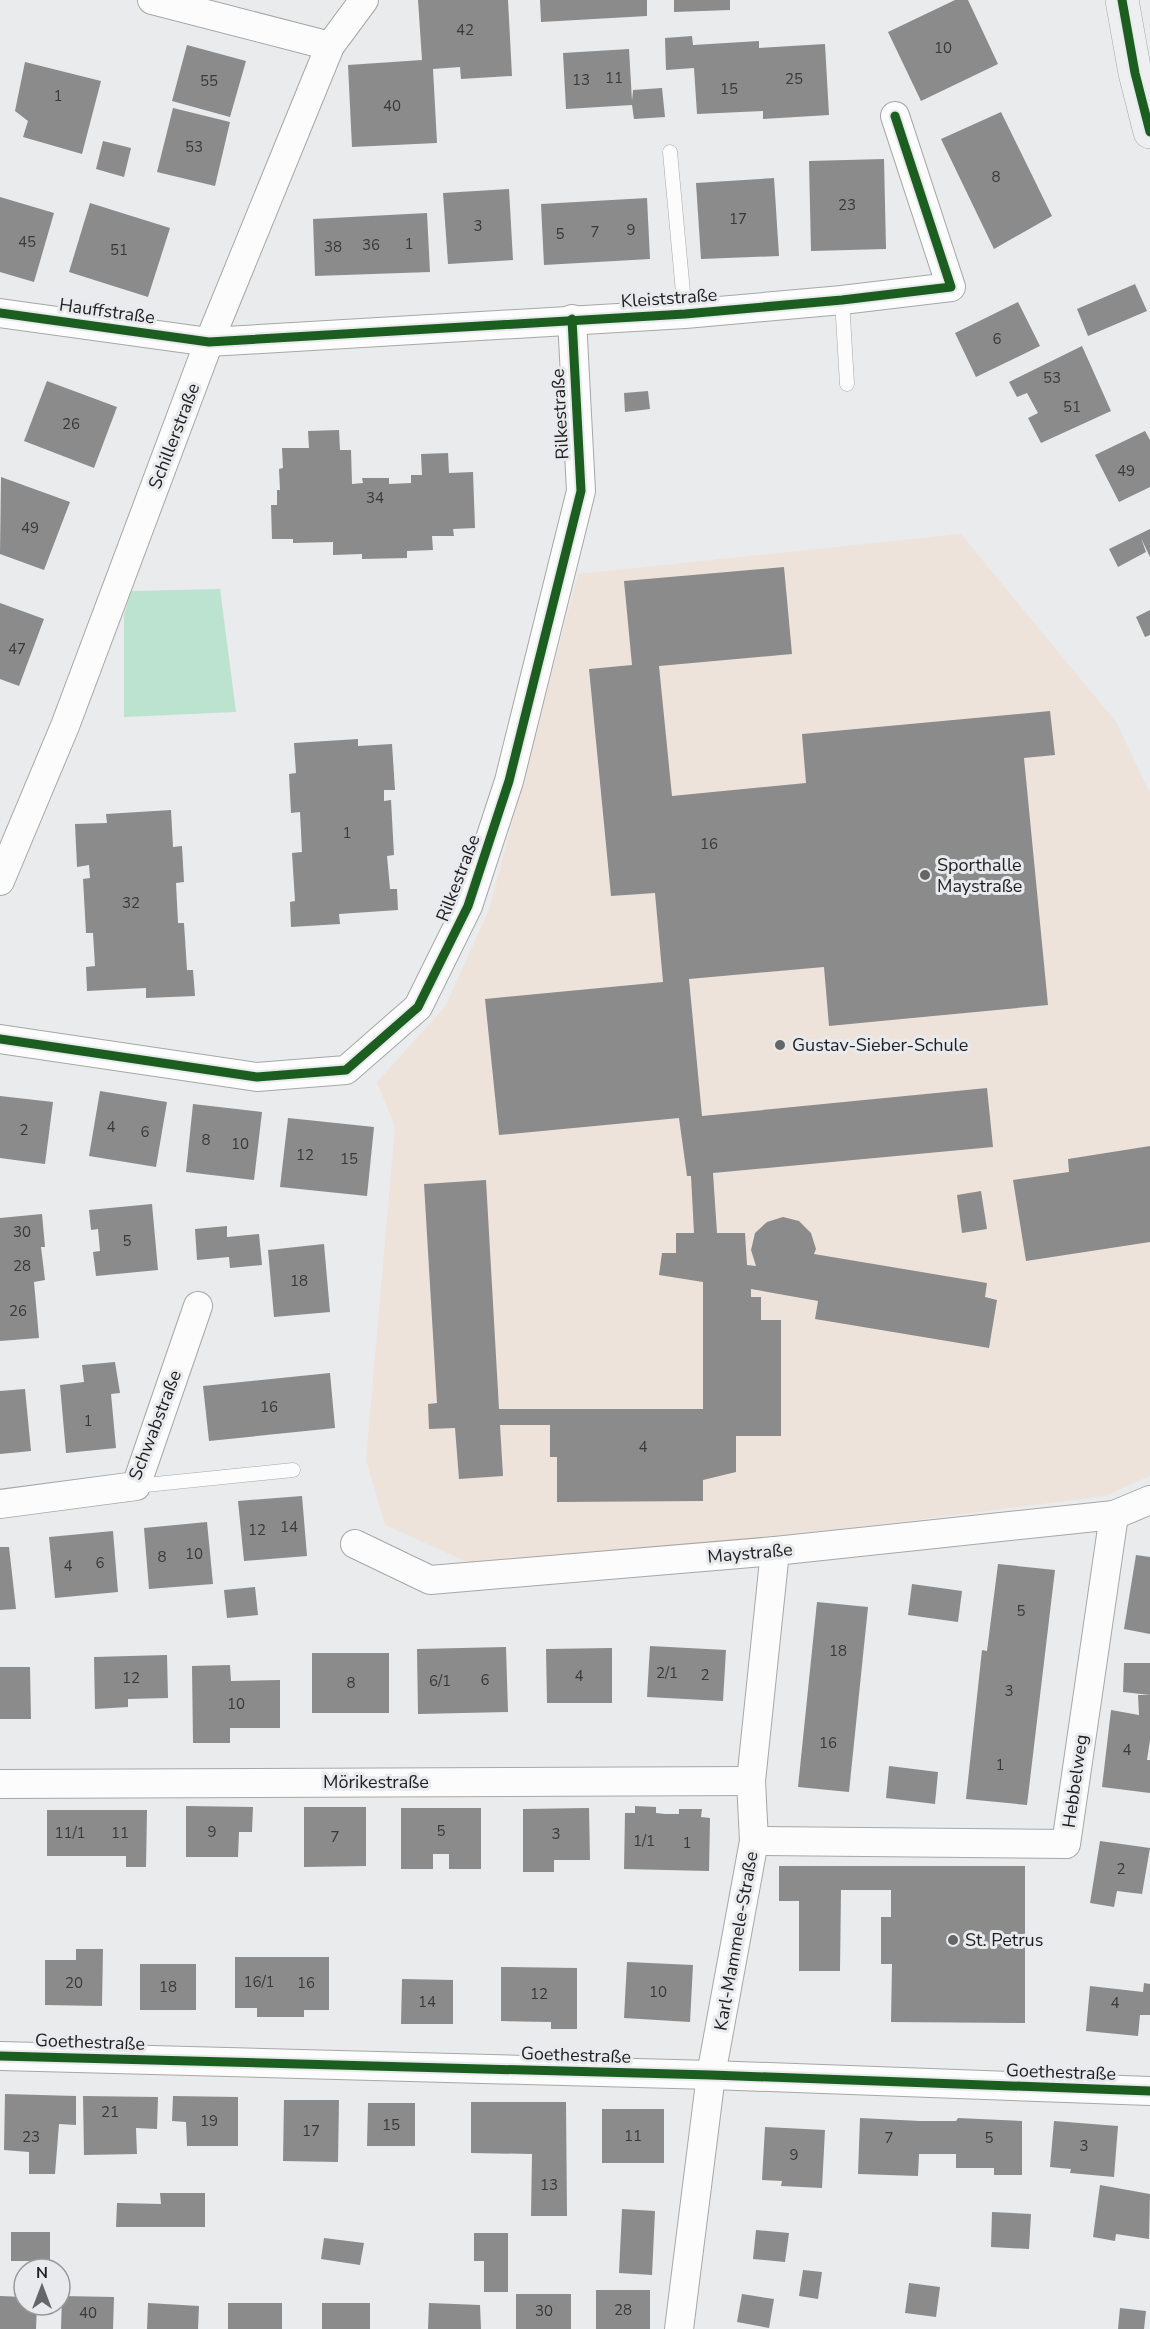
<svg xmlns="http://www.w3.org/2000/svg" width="1150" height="2329" viewBox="0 0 1150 2329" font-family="'Nunito Sans',sans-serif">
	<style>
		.education { fill: #ede3db }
		.green { fill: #bce3cf }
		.building { fill: #8b8b8c }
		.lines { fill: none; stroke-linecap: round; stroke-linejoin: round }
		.service-casing { stroke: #a7a7a8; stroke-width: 15 }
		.minor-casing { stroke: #a7a7a8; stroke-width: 30 }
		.secondary-casing { stroke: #a7a7a8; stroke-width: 34 }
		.service { stroke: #fcfcfc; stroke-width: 14 }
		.minor { stroke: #fcfcfc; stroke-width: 28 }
		.secondary { stroke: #edeff1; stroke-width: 33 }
		.cycleway-casing { stroke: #e9eaed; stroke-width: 13 }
		.cycleway { stroke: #1b5e20; stroke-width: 9 }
		.poi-dot { fill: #656667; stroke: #e9eaed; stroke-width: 2 }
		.labels { text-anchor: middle; stroke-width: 6; stroke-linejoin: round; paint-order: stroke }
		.number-label { font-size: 15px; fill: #39393a }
		.street-label { font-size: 18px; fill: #1e1e1f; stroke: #e9eaed }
		.poi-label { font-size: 18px; fill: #1e1e1f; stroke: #e9eaed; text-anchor: start }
	</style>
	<rect width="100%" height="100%" fill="#eaebec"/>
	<path class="education" d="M961,534l155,188 34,71v683l-45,20 -324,41 -312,26 -84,-38 -19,-65 29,-333 -18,-45 68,-75 44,-97 89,-336z"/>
	<path class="green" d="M220,589l16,123 -112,5v-102l7,-24z"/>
	<g class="building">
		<path d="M418,0h90l4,76 -51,3 -1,-12 -27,2 4,74 -85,4 -4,-82 74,-5z"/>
		<path d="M540,0h107v16l-106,6z"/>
		<path d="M674,0h56v10l-56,2z"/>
		<path d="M955,0h13l30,64 -77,37 -33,-69z"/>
		<path d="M692,36l1,9 66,-4v7l66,-4 4,71 -66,4v-8l-66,3 -3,-46 -28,2 -1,-32z"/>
		<path d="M187,45l59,16 -16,56 -58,-16z"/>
		<path d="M629,49l3,52 1,-11 29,-2 3,29 -31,2 -2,-14 -66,4 -3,-56z"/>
		<path d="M25,62l76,19 -19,73 -59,-17 5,-16 -13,-10z"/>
		<path d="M173,108l57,14 -15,64 -58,-14z"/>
		<path d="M1001,112l51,104 -58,33 -53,-110z"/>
		<path d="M103,141l28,7 -7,29 -28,-8z"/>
		<path d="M884,159l2,90 -75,2 -2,-90z"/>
		<path d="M774,178l5,78 -78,3 -5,-76z"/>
		<path d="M509,189l4,71 -65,4 -5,-71z"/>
		<path d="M0,197l54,16 -20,69 -34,-10z"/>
		<path d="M647,198l3,61 -106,6 -3,-61z"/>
		<path d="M90,203l80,25 -22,69 -79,-25z"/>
		<path d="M427,213l3,59 -115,4 -2,-57z"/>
		<path d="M1135,284l12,27 -59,25 -11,-27z"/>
		<path d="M1018,302l22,44 -64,31 -21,-44z"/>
		<path d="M1082,346l29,65 -70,32 -13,-25 10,-5 -11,-20 -10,4 -8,-15z"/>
		<path d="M47,381l70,26 -23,61 -70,-27z"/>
		<path d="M648,391l2,18 -25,3 -1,-19z"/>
		<path d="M339,430l1,20h11l1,34 11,-1 -1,-5h27v6l22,-1v-8h11l-1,-21 27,-1 1,20 24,-1 2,56 -22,1 1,7h-22l1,14 -26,1v7l-45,1v-5l-29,1v-13l-40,1v-4h-21l-1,-34h6v-15h3l-1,-21 4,-1 -1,-20h27l-1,-17z"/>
		<path d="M1145,431l5,9v47l-31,15 -24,-47z"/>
		<path d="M1,477l69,25 -26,68 -44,-16z"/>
		<path d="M1150,529v28l-9,-19 5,14 -28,15 -9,-18z"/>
		<path d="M784,567l8,87 -133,12 13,130 134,-13 -4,-49 248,-23 5,44 -31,3 24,247 -219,21 -5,-59 -135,12 13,137 285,-28 6,59 -280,26 4,60h28l2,32 9,1 -5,-16 4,-17 12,-11 16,-5 16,4 12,12 5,16 -2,5 173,29 -2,14 12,3 -8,48 -174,-29 3,-18 -67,-12v8h10v23h20v116h-45v36l-33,8v21l-146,1v-45h-7v-32h-50l3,51 -44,3 -4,-51 -26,1 -1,-25 9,-1 -13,-219 62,-4 13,229h204v-127l-44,-7 3,-22h14v-20h18l-3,-57h-4l-8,-58 -180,17 -14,-136 178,-17 -8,-89 -44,3 -22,-227 43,-4 -8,-84z"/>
		<path d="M0,603l44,16 -25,67 -19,-7z"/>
		<path d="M1150,610v25l-5,2 -9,-20z"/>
		<path d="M358,739v7l34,-2 3,46h-11v11l7,-1 3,55 -7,1 3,33h7l1,21 -59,4 1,10 -49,3 -1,-25 5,-1 -3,-48 10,-1 -2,-40 -9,1 -2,-39 7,-1 -2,-30z"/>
		<path d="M171,810l2,37 9,-1 2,36 -8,1 2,40h6l3,47h6l2,26 -49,2v-10l-59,3 -1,-24 9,-1 -2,-33h-7l-3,-54 7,-1 -1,-13 -12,2 -2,-43 32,-1 -1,-9z"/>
		<path d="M100,1091l67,11 -11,65 -67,-11z"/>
		<path d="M0,1096l53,6 -8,62 -45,-6z"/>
		<path d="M193,1104l69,8 -8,68 -68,-8z"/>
		<path d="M288,1118l86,9 -7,69 -87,-9z"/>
		<path d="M1150,1146v96l-124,19 -13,-81 56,-8 -1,-13z"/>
		<path d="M981,1191l6,38 -25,4 -5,-38z"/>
		<path d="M152,1204l6,66 -62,6 -3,-24 7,-1 -2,-22 -7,1 -2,-20z"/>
		<path d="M42,1214l3,33h-4l4,33 -11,2 5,56 -39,3v-123z"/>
		<path d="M227,1226v11l32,-3 3,31 -32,3 -1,-11 -32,3 -2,-31z"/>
		<path d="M324,1244l6,68 -56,5 -6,-67z"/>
		<path d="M115,1362l5,31 -9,1 5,54 -50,5 -6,-68 24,-3 -2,-17z"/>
		<path d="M330,1373l5,55 -126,13 -6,-55z"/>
		<path d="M25,1389l6,62 -31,3v-63z"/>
		<path d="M302,1496l5,60 -63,5 -6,-60z"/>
		<path d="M207,1522l6,62 -64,5 -5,-61z"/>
		<path d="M113,1531l5,61 -63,6 -6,-61z"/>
		<path d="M0,1547h9l7,62 -16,1z"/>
		<path d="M1136,1555l14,2v77l-26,-5z"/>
		<path d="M998,1564l57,6 -28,235 -61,-6 16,-149 5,1z"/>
		<path d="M912,1584l50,7 -4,31 -50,-7z"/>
		<path d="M255,1587l3,28 -31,3 -3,-28z"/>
		<path d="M817,1602l51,5 -19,185 -51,-5z"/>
		<path d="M650,1646l76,4 -3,51 -76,-4z"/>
		<path d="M506,1647l2,65 -90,2 -1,-65z"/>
		<path d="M612,1648v55h-65l-1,-54z"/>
		<rect x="312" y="1653" width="77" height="60"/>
		<path d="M167,1655l1,43 -40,1v8l-33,2 -1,-52z"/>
		<path d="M1124,1663h26v32l-27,-3z"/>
		<path d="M230,1665l1,16 49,-1v48h-50v15h-37l-1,-77z"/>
		<path d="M0,1667h30l1,52h-31z"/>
		<path d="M1138,1695h12v45l-3,20h3v33l-48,-6 9,-77 28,5z"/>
		<path d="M889,1766l49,6 -3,32 -49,-6z"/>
		<path d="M186,1806l67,1 -1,25h-13l-1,25h-52z"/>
		<path d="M635,1806l21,1v6l9,1h14v-5h23l-1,8 9,1 -1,53 -85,-2 1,-56h10z"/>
		<path d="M304,1807h62v59l-62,1z"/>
		<path d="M401,1808h80v61h-32v-15h-16v15h-32z"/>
		<path d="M589,1808l1,52h-36v12h-31v-63z"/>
		<path d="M47,1810h100l-1,57h-20v-11h-79z"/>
		<path d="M1100,1841l50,7 -8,46 -25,-3 -3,16 -24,-4z"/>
		<path d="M779,1866h246v157l-134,-1 1,-58h-11v-47h10v-27h-50l-1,81h-41v-70h-20z"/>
		<path d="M76,1949h27l-1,57 -57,-1v-45h31z"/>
		<path d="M235,1957h94v53h-25v7h-47v-9h-22z"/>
		<path d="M627,1962l66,3 -3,57 -66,-4z"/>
		<rect x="140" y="1964" width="56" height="46"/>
		<path d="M501,1967l76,1v61h-26v-7l-50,-1z"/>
		<path d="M402,1979l51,1v44h-52z"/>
		<path d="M1144,1983l6,1v31h-10l-2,21 -52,-5 4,-45 53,6z"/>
		<path d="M5,2094l71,2v29l-17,-1 -4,50h-26v-22l-25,-2z"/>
		<path d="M83,2096l75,1 -1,32 -21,-1 1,26 -53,1z"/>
		<path d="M173,2096l65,1v49h-51l-1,-24 -14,-1z"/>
		<path d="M284,2100h55l-1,62 -55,-1z"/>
		<path d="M471,2102h95l1,114h-36l1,-62 -61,-1z"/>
		<path d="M368,2103h47v43h-48z"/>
		<rect x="602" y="2109" width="62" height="54"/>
		<path d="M860,2118l60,3h36l2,-3 64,3v54h-28v-7h-38v-14h-37l-1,22 -60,-2z"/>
		<path d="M1054,2121l64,5 -4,51 -44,-4 1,-4 -21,-2z"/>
		<path d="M765,2127l60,3 -3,58 -41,-2 1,-5 -20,-1z"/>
		<path d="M1100,2185l50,9 -1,45 -33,-5 -1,7 -22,-4z"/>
		<path d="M160,2193h45v34h-89l1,-24 44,1z"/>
		<path d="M622,2209l33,2 -3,64 -33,-2z"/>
		<path d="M992,2212l39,2 -2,35 -38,-2z"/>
		<path d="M756,2230l33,3 -4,29 -32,-3z"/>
		<rect x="11" y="2232" width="39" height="29"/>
		<path d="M474,2233h34v59h-24v-31h-10z"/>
		<path d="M324,2238l40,5 -4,22 -39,-6z"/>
		<path d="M803,2270l19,2 -4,27 -19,-3z"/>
		<path d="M909,2283l31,4 -4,30 -31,-4z"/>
		<rect x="596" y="2290" width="54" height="39"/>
		<rect x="516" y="2294" width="55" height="35"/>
		<path d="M742,2294l32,5 -5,29 -32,-6z"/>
		<path d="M0,2296l24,1v8h13l-1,24h-36z"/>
		<path d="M62,2296l52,1 -1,32h-52z"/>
		<path d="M148,2303l51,3 -1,23h-51z"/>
		<rect x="228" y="2303" width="54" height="26"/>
		<rect x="322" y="2303" width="48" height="26"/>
		<path d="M429,2303l51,2 1,24h-53z"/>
		<path d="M1120,2308l26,3 -2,18h-26z"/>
	</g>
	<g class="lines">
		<g class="service-casing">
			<g id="service">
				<path d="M670,152l15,162"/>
				<path d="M842,300l5,84"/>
				<path d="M136,1486l157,-16"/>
			</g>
		</g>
		<g class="minor-casing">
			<g id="minor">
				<path d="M152,0l178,46"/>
				<path d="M0,313l209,29 476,-28 157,-14 109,-13 -56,-171"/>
				<path d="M0,881l65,-155 144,-384 121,-296 34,-46"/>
				<path d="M0,1039l257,38 89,-7 72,-63 50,-101 41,-125 72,-290 -9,-172"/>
				<path d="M0,1504l136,-18 62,-180"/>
				<path d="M355,1544l75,36 345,-29 339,-36 36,-15"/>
				<path d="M0,1784l751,-3"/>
				<path d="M754,1841l312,3 48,-329"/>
				<path d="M0,2056l711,19 439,16"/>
				<path d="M679,2329l32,-254 43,-234 -3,-60 24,-230"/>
			</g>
		</g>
		<g class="secondary-casing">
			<path id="secondary" d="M1122,0l13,73 15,59"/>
		</g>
		<use href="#service" class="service"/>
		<use href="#minor" class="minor"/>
		<use href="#secondary" class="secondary"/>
		<g class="cycleway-casing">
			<g id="cycleway">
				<path d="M1122,0l13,73 15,59"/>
				<path d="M0,313l209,29 476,-28 157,-14 109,-13 -56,-171"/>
				<path d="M0,1039l257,38 89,-7 72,-63 50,-101 41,-125 72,-290 -9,-172"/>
				<path d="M0,2056l711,19 439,16"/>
			</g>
		</g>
		<use href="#cycleway" class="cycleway"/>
	</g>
	<g class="poi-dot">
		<circle cx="925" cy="875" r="6"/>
		<circle cx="780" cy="1045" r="6"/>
		<circle cx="953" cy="1940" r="6"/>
	</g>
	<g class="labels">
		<g class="number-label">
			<text x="465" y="35">42</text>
			<text x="943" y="53">10</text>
			<text x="614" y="83">11</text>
			<text x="794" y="84">25</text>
			<text x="581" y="85">13</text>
			<text x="209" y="86">55</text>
			<text x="729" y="94">15</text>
			<text x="58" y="101">1</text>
			<text x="392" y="111">40</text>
			<text x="194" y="152">53</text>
			<text x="996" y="182">8</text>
			<text x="847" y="210">23</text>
			<text x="738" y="224">17</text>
			<text x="478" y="231">3</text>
			<text x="631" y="235">9</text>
			<text x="595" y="237">7</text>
			<text x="560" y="239">5</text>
			<text x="27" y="247">45</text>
			<text x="409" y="249">1</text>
			<text x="371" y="250">36</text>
			<text x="333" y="252">38</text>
			<text x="119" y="255">51</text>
			<text x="997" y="344">6</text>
			<text x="1052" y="383">53</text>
			<text x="1072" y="412">51</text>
			<text x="71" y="429">26</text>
			<text x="1126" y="476">49</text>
			<text x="375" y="503">34</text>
			<text x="30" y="533">49</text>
			<text x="17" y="654">47</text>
			<text x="347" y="838">1</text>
			<text x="709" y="849">16</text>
			<text x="131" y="908">32</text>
			<text x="111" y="1132">4</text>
			<text x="24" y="1135">2</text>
			<text x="145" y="1137">6</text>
			<text x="206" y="1145">8</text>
			<text x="240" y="1149">10</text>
			<text x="305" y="1160">12</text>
			<text x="349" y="1164">15</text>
			<text x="22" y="1237">30</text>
			<text x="127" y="1246">5</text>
			<text x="22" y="1271">28</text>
			<text x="299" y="1286">18</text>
			<text x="18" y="1316">26</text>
			<text x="269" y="1412">16</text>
			<text x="88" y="1426">1</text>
			<text x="643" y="1452">4</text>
			<text x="289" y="1532">14</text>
			<text x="257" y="1535">12</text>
			<text x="194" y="1559">10</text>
			<text x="162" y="1562">8</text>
			<text x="100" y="1568">6</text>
			<text x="68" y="1571">4</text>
			<text x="1021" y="1616">5</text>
			<text x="838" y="1656">18</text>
			<text x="667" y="1678">2/1</text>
			<text x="705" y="1680">2</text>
			<text x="579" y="1681">4</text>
			<text x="131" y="1683">12</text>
			<text x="485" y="1685">6</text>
			<text x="440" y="1686">6/1</text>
			<text x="351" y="1688">8</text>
			<text x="1009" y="1696">3</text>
			<text x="236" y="1709">10</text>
			<text x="828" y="1748">16</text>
			<text x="1127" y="1755">4</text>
			<text x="1000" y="1770">1</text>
			<text x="441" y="1836">5</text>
			<text x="212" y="1837">9</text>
			<text x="70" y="1838">11/1</text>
			<text x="120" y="1838">11</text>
			<text x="556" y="1839">3</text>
			<text x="335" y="1842">7</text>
			<text x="644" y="1846">1/1</text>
			<text x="687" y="1848">1</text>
			<text x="1121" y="1874">2</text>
			<text x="259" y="1987">16/1</text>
			<text x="74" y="1988">20</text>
			<text x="306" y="1988">16</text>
			<text x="168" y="1992">18</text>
			<text x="658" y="1997">10</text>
			<text x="539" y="1999">12</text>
			<text x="427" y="2007">14</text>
			<text x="1115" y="2008">4</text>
			<text x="110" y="2117">21</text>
			<text x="209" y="2126">19</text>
			<text x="391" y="2130">15</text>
			<text x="311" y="2136">17</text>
			<text x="633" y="2141">11</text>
			<text x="31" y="2142">23</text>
			<text x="889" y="2143">7</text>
			<text x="989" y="2143">5</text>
			<text x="1084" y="2151">3</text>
			<text x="794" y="2160">9</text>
			<text x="549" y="2190">13</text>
			<text x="623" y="2315">28</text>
			<text x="544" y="2316">30</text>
			<text x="88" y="2318">40</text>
		</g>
		<g class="street-label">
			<text transform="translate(669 298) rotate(-4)" y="6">Kleiststraße</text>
			<text transform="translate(107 311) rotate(8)" y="6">Hauffstraße</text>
			<text transform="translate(560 414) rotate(-93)" y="6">Rilkestraße</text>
			<text transform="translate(174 436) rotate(-69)" y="6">Schillerstraße</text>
			<text transform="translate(458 878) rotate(-69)" y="6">Rilkestraße</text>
			<text transform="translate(155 1425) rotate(-69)" y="6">Schwabstraße</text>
			<text transform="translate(750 1553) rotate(-5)" y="6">Maystraße</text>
			<text transform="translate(1075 1781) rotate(-82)" y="6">Hebbelweg</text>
			<text x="376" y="1788">Mörikestraße</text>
			<text transform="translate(736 1941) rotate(-80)" y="6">Karl-Mammele-Straße</text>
			<text transform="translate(90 2042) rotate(2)" y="6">Goethestraße</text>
			<text transform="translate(576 2055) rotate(2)" y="6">Goethestraße</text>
			<text transform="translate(1061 2072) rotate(2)" y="6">Goethestraße</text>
		</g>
		<g class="poi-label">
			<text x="937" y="871">Sporthalle<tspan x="937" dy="21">Maystraße</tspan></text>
			<text x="792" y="1051">Gustav-Sieber-Schule</text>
			<text x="965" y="1946">St. Petrus</text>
		</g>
	</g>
	<g transform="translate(42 2287)"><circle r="28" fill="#e9eaed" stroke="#98989b" stroke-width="1.5"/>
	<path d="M0-4.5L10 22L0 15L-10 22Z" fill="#656667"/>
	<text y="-9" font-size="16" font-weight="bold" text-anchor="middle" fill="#1e1e1f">N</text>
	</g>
</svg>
